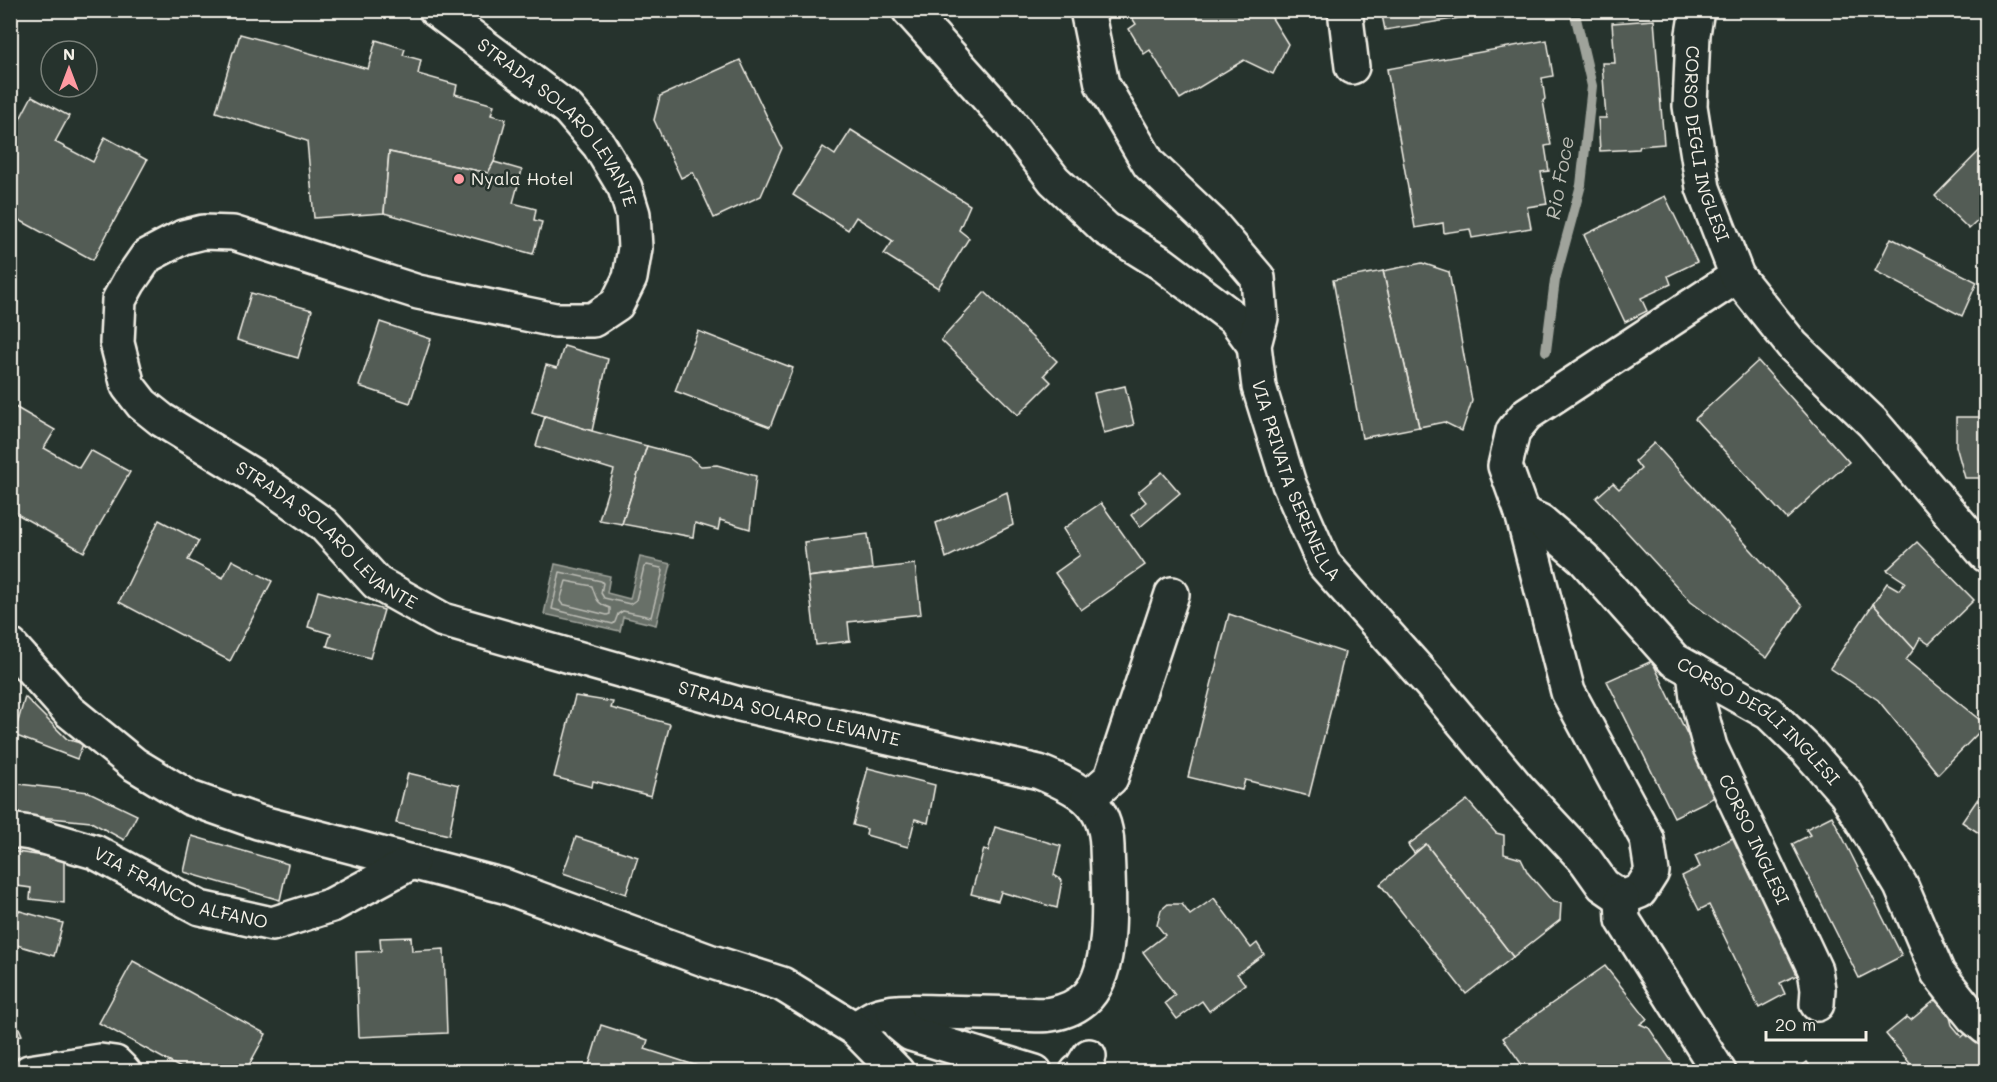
<svg xmlns="http://www.w3.org/2000/svg" width="1997" height="1082" viewBox="0 0 1997 1082" font-family="Mali,sans-serif">
	<style>
		.water { fill: #676f68; stroke: #9fa39b; stroke-width: 1.5 }
		.lines { fill: none; stroke-linecap: round; stroke-linejoin: round }
		.shore { stroke: #bcbdb5; stroke-width: 1.5 }
		.stream { stroke: #9fa39b; stroke-width: 10 }
		.building { fill: #525c55; stroke: #f4f1e8; stroke-width: 1.5 }
		.minor-casing { stroke: #f4f1e8; stroke-width: 38 }
		.major-casing { stroke: #f4f1e8; stroke-width: 38 }
		.minor { stroke: #26332d; stroke-width: 33 }
		.major { stroke: #26332d; stroke-width: 33 }
		.poi-dot { fill: #ff9aa2; stroke: #26332d; stroke-width: 2 }
		.labels { text-anchor: middle; stroke-width: 5; stroke-linejoin: round; paint-order: stroke }
		.street-label { font-size: 18px; fill: #f4f1e8; stroke: #26332d }
		.poi-label { font-size: 18px; fill: #f4f1e8; stroke: #26332d; text-anchor: start }
		.water-label { font-size: 20px; font-style: italic; fill: #bcbdb5; stroke: #26332d }
	</style>
	<rect width="100%" height="100%" fill="#26332d"/>
	<filter id="ink" filterUnits="userSpaceOnUse"><feTurbulence type="fractalNoise" baseFrequency=".0167" numOctaves="2"/><feDisplacementMap in="SourceGraphic" scale="12" xChannelSelector="R" yChannelSelector="G"/><feConvolveMatrix kernelMatrix="1 2 1 2 8 2 1 2 1" color-interpolation-filters="sRGB"/></filter>
	<g filter="url(#ink)">
		<path class="water" d="M640,557l31,7 -15,61 -33,-8 -3,14 -76,-17 11,-50 55,12 -3,17 23,6z"/>
		<g class="lines">
			<g class="shore">
				<path d="M647,565l14,3 2,3 -12,46 -28,-6 -5,3 -3,8 -2,2 -61,-15 8,-37 41,9 2,2 -2,10 3,5 26,6 6,-4 8,-33z"/>
				<path d="M566,581l26,5c4,13 5,18 18,22v6l-3,1 -45,-11 -2,-3z"/>
			</g>
			<path class="stream" d="M1546,351l9,-71 26,-95 11,-99 -18,-76"/>
		</g>
		<g class="building">
			<path d="M1127,10h140l21,34 -15,30 -29,-14 -64,39 -30,-49 -6,4 -15,-25 7,-5z"/>
			<path d="M1381,10h109v3l-105,17z"/>
			<path d="M1654,20l10,124 -24,2 -1,3 -39,2 -2,-33h8l-4,-55h13l-3,-40z"/>
			<path d="M240,34l128,35 8,-29 29,9 -2,6 18,5 -3,14 39,11 -2,9 39,11 -3,10 15,4 -12,43 -6,11 -99,-21 -5,61 -70,5 -7,-77 -91,-29 17,-60 2,-1z"/>
			<path d="M1547,40l6,36 -11,2 3,21 -2,2 8,44 -6,1 4,25 -8,1 6,32 -20,3 4,21 -59,10 -2,-9 -26,4 -1,-10 -28,5 -28,-159z"/>
			<path d="M740,60l42,88 -21,48 -47,22 -21,-46 -12,6 -27,-58 6,-24z"/>
			<path d="M32,96l37,20 -14,26 38,20 12,-25 42,23 -54,100 -83,-45v-77z"/>
			<path d="M851,130l119,75 -11,25 10,8 -31,50 -54,-34 9,-13 -37,-24 -8,13 -55,-35 30,-48 12,8z"/>
			<path d="M1986,144v69l-17,16 -34,-33z"/>
			<path d="M389,152l99,21 6,-11 28,8 -9,33 23,6 -2,11 8,2 -9,32 -149,-41z"/>
			<path d="M1665,196l32,66 -29,14 3,8 -30,14 6,13 -22,11 -41,-87z"/>
			<path d="M1891,238l86,44 -15,34 -87,-45z"/>
			<path d="M1422,263l27,9 23,129 -10,30 -18,-9 -25,5 -36,-156z"/>
			<path d="M1383,271l36,156 -57,11 -29,-158z"/>
			<path d="M985,292l72,69 -13,14 7,7 -33,33 -77,-75z"/>
			<path d="M251,293l61,17 -14,48 -61,-18z"/>
			<path d="M380,322l51,17 -21,64 -51,-17z"/>
			<path d="M698,331l95,37 -23,59 -95,-36z"/>
			<path d="M564,346l44,13 -16,72 -60,-19 14,-47 11,3z"/>
			<path d="M1758,361l91,101 -62,57 -92,-100z"/>
			<path d="M1125,386l9,39 -30,8 -10,-40z"/>
			<path d="M15,407l40,23 -11,18 35,20 11,-18 40,22 -46,80 -74,-42v-95z"/>
			<path d="M545,416l47,15 55,15 -25,78 -23,-4 15,-50 -78,-24z"/>
			<path d="M1956,417h30v61h-21l-9,-32z"/>
			<path d="M1654,443l148,163 -35,52 -76,-56 -95,-104 17,-15 6,6 22,-20 -6,-8z"/>
			<path d="M647,446l42,11 12,9 16,-1 39,11 -6,53 -30,-9 -2,10 -23,-7 -2,14 -71,-13z"/>
			<path d="M1162,472l18,21 -40,34 -9,-12 15,-13 -8,-10z"/>
			<path d="M1007,492l6,33 -67,33 -10,-35z"/>
			<path d="M1101,503l44,62 -64,45 -26,-37 25,-18 -17,-26z"/>
			<path d="M159,520l40,21 -11,19 35,18 9,-18 40,21 -42,80 -111,-59z"/>
			<path d="M868,534l4,35 -64,8 -4,-35z"/>
			<path d="M1917,542l57,58 -45,44 -9,-6 -6,11 -41,-45 14,-21 12,7 6,-8 -18,-12z"/>
			<path d="M915,564l6,50 -73,8 2,19 -34,4 -8,-68z"/>
			<path d="M318,591l66,19 -14,48 -43,-12 4,-12 -23,-7z"/>
			<path d="M1873,604l41,45 -8,11 80,65 -48,49 -60,-74 -48,-32z"/>
			<path d="M1229,614l116,39 -36,143 -64,-16 -3,10 -54,-13z"/>
			<path d="M1652,661l65,135 -43,21 -67,-136z"/>
			<path d="M575,696l38,6 -2,6 59,16 -19,72 -58,-15 -1,6 -38,-10z"/>
			<path d="M25,697l42,42 16,5 -6,15 -63,-24z"/>
			<path d="M868,768l67,17 -7,38 -13,-4 -7,28 -42,-12 1,-6 -14,-4z"/>
			<path d="M408,773l51,12 -10,50 -53,-12z"/>
			<path d="M10,783l79,9 48,23 -13,25 -33,-18 -81,-8z"/>
			<path d="M1986,787v45l-1,5 -23,-15z"/>
			<path d="M1467,800l29,33 8,2v19l17,5 7,14 25,29 8,1 -1,17 -47,37 -87,-113 -12,9 -6,-8z"/>
			<path d="M1832,816l70,140 -43,22 -67,-134 18,-9 -4,-6z"/>
			<path d="M995,827l66,19 -7,29 8,5 -5,28 -56,-16 -3,9 -27,-7 13,-45 4,2z"/>
			<path d="M1739,835l67,136 -26,12 5,11 -26,14 -50,-103 -10,5 -17,-34 18,-9 -5,-11z"/>
			<path d="M192,836l96,28 -8,36 -96,-28z"/>
			<path d="M576,837l62,20 -12,37 -63,-21z"/>
			<path d="M1426,844l87,113 -47,37 -86,-110z"/>
			<path d="M10,851l54,8v44l-34,-4 1,-11 -21,-3z"/>
			<path d="M1214,898l37,50 6,-5 7,11 -27,20 8,10 -36,27 -7,-10 -25,18 -12,-16 10,-8 -32,-43 22,-17 -8,-10 4,-15 7,-6h14l8,11z"/>
			<path d="M13,909l50,14 -9,33 -44,-13v-23z"/>
			<path d="M411,937l1,14 32,-2 3,84 -88,4 -3,-85 25,-1 -1,-13z"/>
			<path d="M133,961l133,73 -21,38h-57l-89,-49z"/>
			<path d="M1605,966l42,53 -7,5 9,4 30,44h-152l-24,-34z"/>
			<path d="M1935,1000l15,17 2,8 10,12 10,-9 14,17v27h-69l-31,-38 21,-17 4,3z"/>
			<path d="M10,1007l12,28 -12,5z"/>
			<path d="M601,1025l47,15 -3,9 71,23h-129z"/>
			<path d="M1807,1062l7,10h-20z"/>
		</g>
		<g class="lines">
			<g class="minor-casing">
				<g id="minor">
					<path id="s1" d="M436,10l132,99 31,36 26,43 8,26 2,34 -5,30 -13,26 -24,16h-38l-137,-28 -185,-59 -30,-1 -20,5 -36,19 -18,26 -10,18 -2,43 11,43 14,18 20,16 103,63 58,41 54,59 66,37 296,84 300,68c37,15 67,29 68,74 1,40 9,119 -19,150 -10,10 -24,16 -37,18 -9,2 -21,0 -31,0 -26,-1 -52,-1 -78,-2 -21,0 -48,-3 -68,5 -6,3 -13,8 -19,12"/>
					<path d="M909,10l98,109 47,61 52,49 55,34 74,56 19,26"/>
					<path id="s2" d="M1087,10l15,74 47,80 62,59 47,55 3,40 -7,27 5,42 30,97 35,80 105,118 89,106 68,73 17,24 19,13 18,-7 12,-19 -5,-33 -79,-147 -46,-179 -17,-47 8,-35 14,-17 210,-138"/>
					<path d="M1345,10l7,57"/>
					<path id="s3" d="M1522,513l18,8 43,37 91,102 95,53 37,36 40,45 55,92 37,87 35,44 13,11"/>
					<path d="M10,645l59,66 65,53 56,34 68,24 246,64 205,75 73,23 73,45 42,43"/>
					<path id="s4" d="M1694,671l3,27 13,49 105,223 3,19 -1,15"/>
					<path d="M1088,798l23,-20 61,-184"/>
					<path id="s5" d="M10,830l20,3 65,19 105,56 72,16 60,-19 80,-43"/>
					<path d="M1622,898l1,22 96,152"/>
					<path d="M894,1013l5,11 12,10 124,38"/>
					<path d="M29,1072l71,-11 15,2 9,9"/>
					<path d="M1077,1072l4,-3 8,-13"/>
				</g>
			</g>
			<g class="major-casing">
				<g id="major">
					<path id="s6" d="M1697,10l-4,24 -3,72 13,82 34,88 56,70 79,76 114,133"/>
				</g>
			</g>
			<use href="#minor" class="minor"/>
			<use href="#major" class="major"/>
		</g>
	</g>
	<circle class="poi-dot" cx="459" cy="179" r="6"/>
	<g class="labels">
		<g class="street-label">
			<text dy="6" stroke="none"><textPath href="#s1" startOffset="168">STRADA SOLARO LEVANTE</textPath></text>
			<text dy="6" stroke="none"><textPath href="#s6" startOffset="136">CORSO DEGLI INGLESI</textPath></text>
			<text dy="6" stroke="none"><textPath href="#s2" startOffset="537">VIA PRIVATA SERENELLA</textPath></text>
			<text dy="6" stroke="none"><textPath href="#s1" startOffset="1266">STRADA SOLARO LEVANTE</textPath></text>
			<text dy="6" stroke="none"><textPath href="#s1" startOffset="1770">STRADA SOLARO LEVANTE</textPath></text>
			<text dy="6" stroke="none"><textPath href="#s3" startOffset="318">CORSO DEGLI INGLESI</textPath></text>
			<text dy="6" stroke="none"><textPath href="#s4" startOffset="180">CORSO INGLESI</textPath></text>
			<text dy="6" stroke="none"><textPath href="#s5" startOffset="182">VIA FRANCO ALFANO</textPath></text>
		</g>
		<g class="poi-label">
			<text x="471" y="185">Nyala Hotel</text>
		</g>
		<g class="water-label">
			<text transform="translate(1560 178) rotate(-80)" y="7">Rio Foce</text>
		</g>
	</g>
	<rect width="1997" height="1082" fill="none" stroke="#26332d" stroke-width="36"/>
	<rect x="18" y="18" width="1961" height="1046" fill="none" stroke="#f4f1e8" stroke-width="2" filter="url(#ink)"/>
	<g transform="translate(69 69)"><circle r="28" fill="#26332d" stroke="#787f78" stroke-width="1.5"/>
	<path d="M0-4.5L10 22L0 15L-10 22Z" fill="#ff9aa2"/>
	<text y="-9" font-size="16" font-weight="bold" text-anchor="middle" fill="#f4f1e8">N</text>
	</g>
	<path d="M1766 1031v9h100v-9" fill="none" stroke="#f4f1e8" stroke-width="3"/>
	<text x="1775" y="1031" font-size="18" fill="#f4f1e8" stroke="#26332d" stroke-width="4.5" paint-order="stroke">20 m</text>
</svg>
